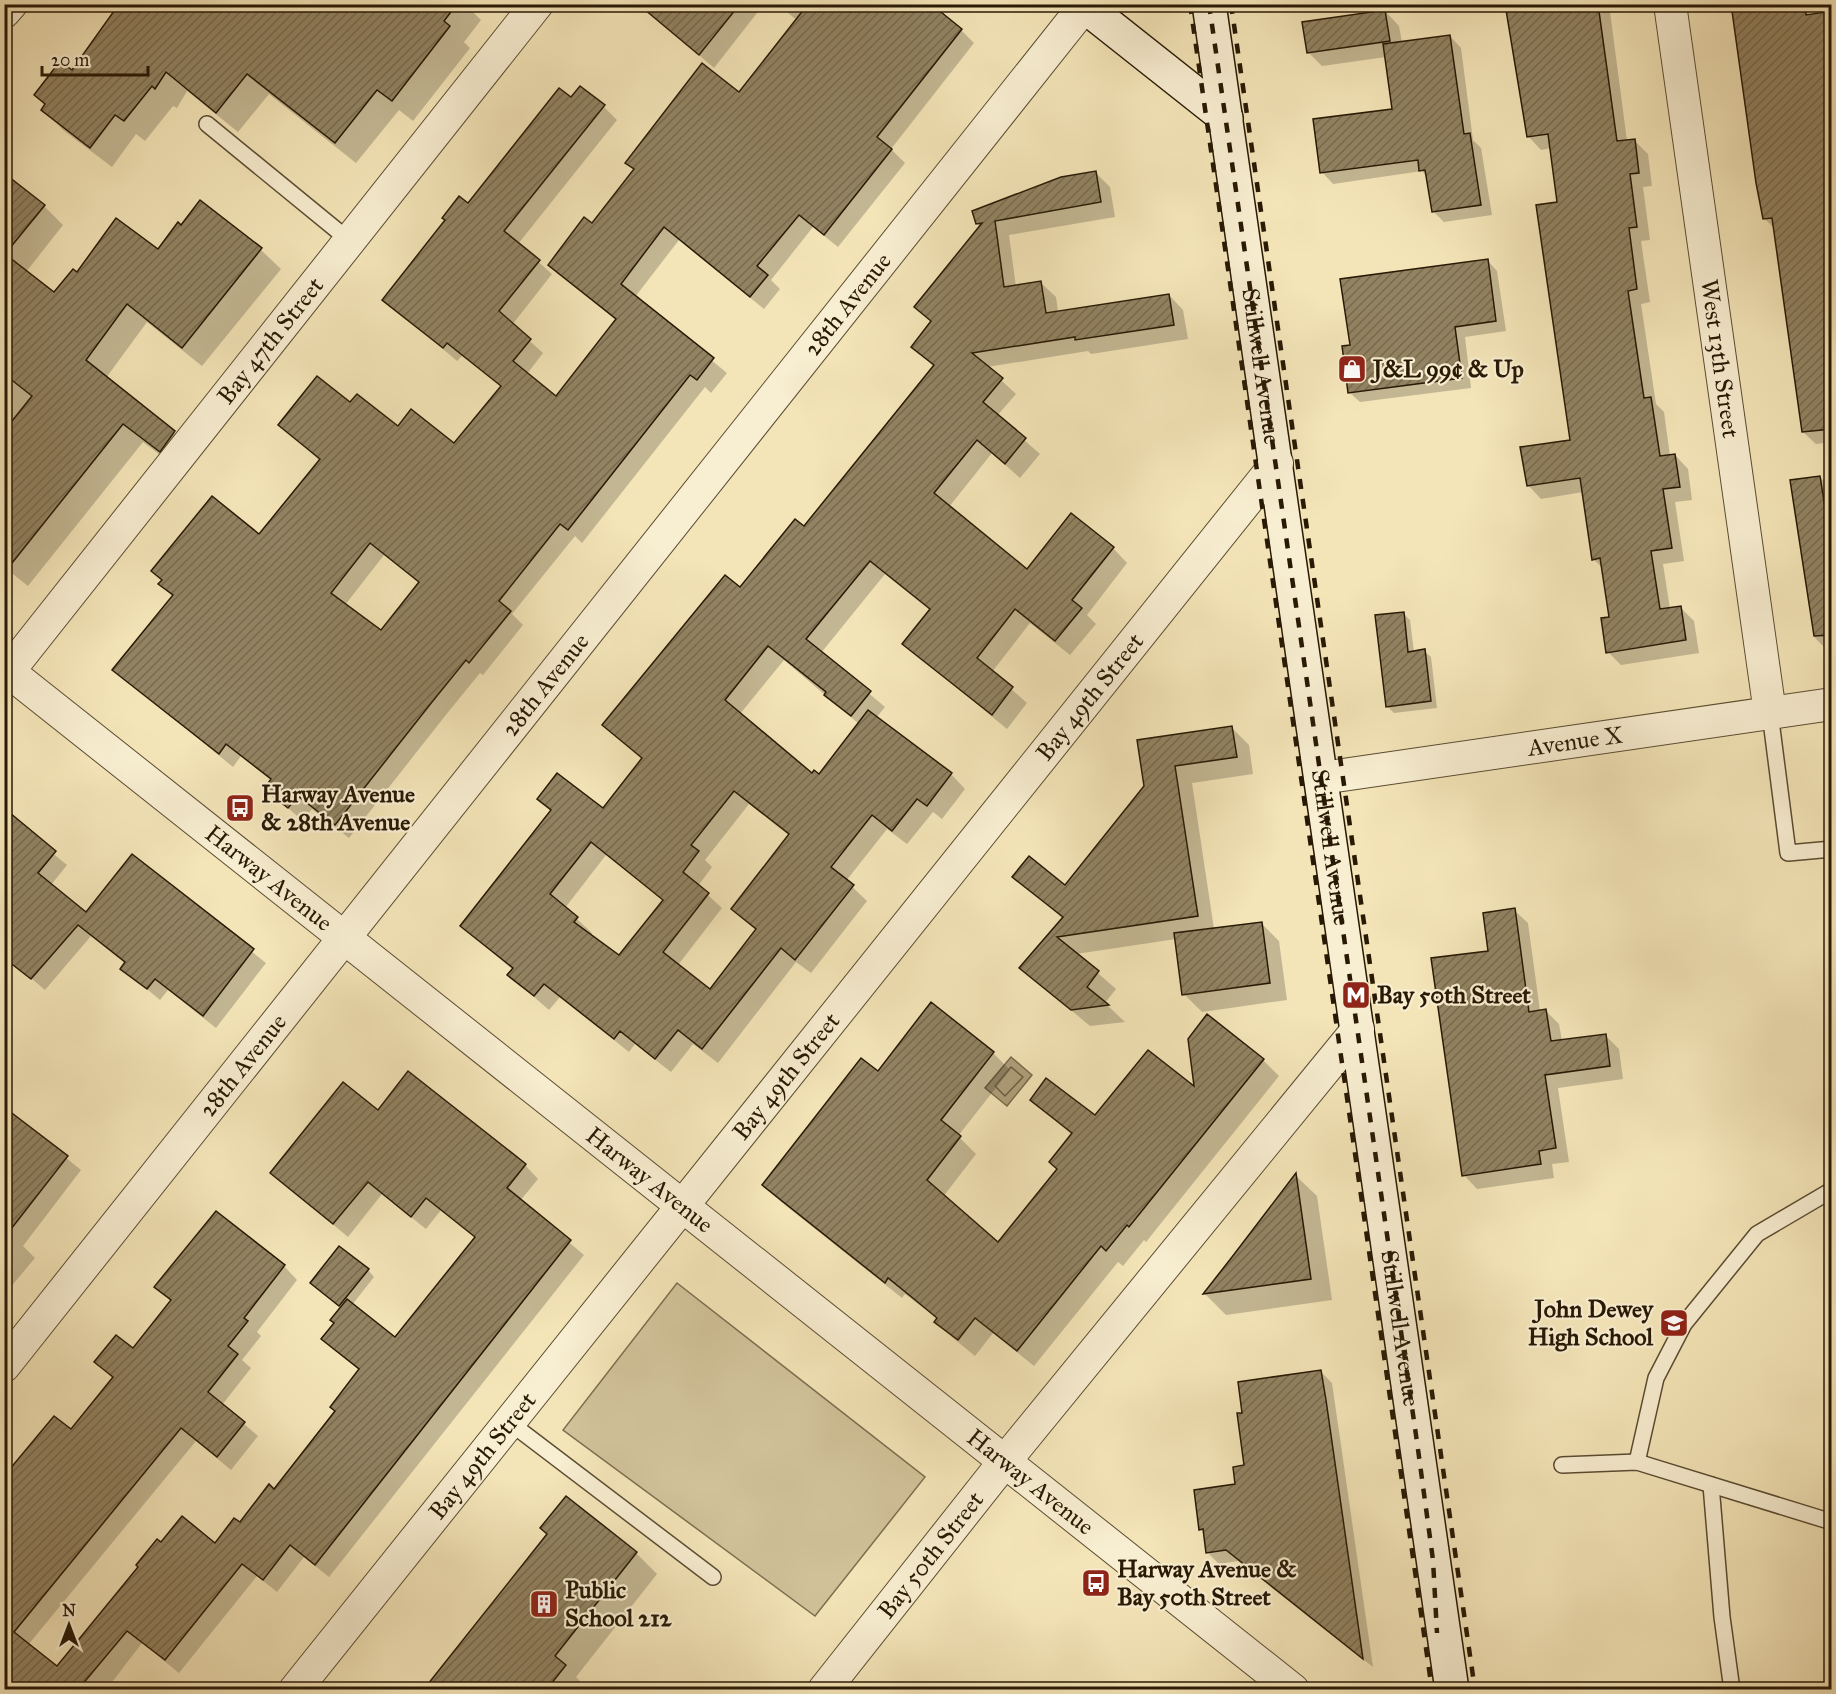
<svg xmlns="http://www.w3.org/2000/svg" width="1836" height="1694" viewBox="0 0 1836 1694" font-family="'IM FELL Great Primer',serif">
	<style>
		.pitch { fill: #d1c29a; stroke: #7c6e50; stroke-width: 1.5 }
		.water { fill: #afa07b; stroke: #796a4c; stroke-width: 1.5 }
		.shadow { fill: #0003; fill-rule: evenodd }
		.lines { fill: none; stroke-linecap: round; stroke-linejoin: round }
		.shore { stroke: #6c5c40; stroke-width: 1.5 }
		.building { fill: url(#building-hatch); stroke: #281905; stroke-width: 1.5; fill-rule: evenodd }
		.lane-casing { stroke: #5b4c32; stroke-width: 18 }
		.street-casing { stroke: #5b4c32; stroke-width: 34 }
		.secondary-casing { stroke: #281905; stroke-width: 36 }
		.lane { stroke: #f8eed1; stroke-width: 15 }
		.street { stroke: #f8eed1; stroke-width: 32 }
		.secondary { stroke: #f8eed1; stroke-width: 33 }
		.rail { stroke: #281905; stroke-width: 4.5; stroke-dasharray: 10 10; stroke-linecap: butt }
		.labels { text-anchor: middle; stroke-width: 4.5; stroke-linejoin: round; paint-order: stroke }
		.street-label { font-size: 24px; fill: #281905; stroke: #f8eed1 }
		.poi-label { font-size: 24px; font-weight: bold; fill: #281905; stroke: #f8eed1; text-anchor: start }
	</style>
	<defs>
		<pattern id="building-hatch" width="6" height="6" patternUnits="userSpaceOnUse" patternTransform="scale(1.5)"><rect width="6" height="6" fill="#928362"/><path d="M-1 1l2-2M0 6l6-6M5 7l2-2" fill="none" stroke="#776a4f"/></pattern>
	</defs>
	<rect width="100%" height="100%" fill="#f4e5b8"/>
	<filter id="stains"><feTurbulence type="fractalNoise" baseFrequency=".00333" numOctaves="4"/><feColorMatrix values="0 0 0 0 .2 0 0 0 0 .09 0 0 0 0 .02 0 0 0 .5 -.17"/></filter>
	<radialGradient id="worn" r=".72"><stop offset=".6" stop-color="#630" stop-opacity="0"/><stop offset="1" stop-color="#630" stop-opacity=".3"/></radialGradient>
	<path class="pitch" d="M677,1283l248,194 -110,139 -252,-186z"/>
	<path class="water" d="M1011,1057l21,18 -25,31 -22,-18z"/>
	<g class="shadow">
		<path d="M362,4h115l-5,7 9,9 -17,22 6,6 -57,73 -14,-11 -43,53 -87,-69 -31,38 -51,-41 -10,17 -4,-2 -28,35 -9,-7 -24,33 -49,-37 -20,-21 29,-37z"/>
		<path d="M640,4h124l-50,64z"/>
		<path d="M777,4h140l44,26 13,13 -83,106 14,14 -67,84 -25,-20 -42,53 9,9 -16,20 -85,-69 -44,57 92,76 -16,20 -6,-6 -123,156 -7,-7 -63,78 11,11 -40,50 -3,-2 -35,43 -96,122 -37,-29 -9,12 -37,-32 6,-8 -31,-25 -8,11 -119,-97 59,-73 -13,-13 100,-48 60,-75 -40,-36 71,-21 47,24 56,17 48,-58 -40,-31 -5,5 -73,-62 84,-94 103,-106 33,8 13,13 -99,124 34,30 -40,51 31,28 -16,21 30,24 60,-77 -67,-56 42,-40 43,-54 -8,-8 112,-68 59,-74zM384,555l36,29 -38,48 -37,-27z"/>
		<path d="M1507,4h102l18,137 7,-1 14,14 4,32 -9,1 7,53 -9,1 9,61 -9,2 15,100 8,8 6,44 5,-1 13,14 4,31 -17,2 9,59 -21,3 7,45 10,-2 14,14 5,32 -78,12 -13,-13 3,-34 -7,-49 -11,-10 -10,-67 -42,7 -13,-14 44,-44 -13,-238 -8,-55 -10,2 -13,-14z"/>
		<path d="M1733,4h74l20,130 5,-1v309l-16,2 -13,-12 -28,-203 -10,-10z"/>
		<path d="M1385,11l14,15 3,17 48,-7 11,12 12,92 8,8 11,67 -48,7 -11,-11 -5,-33 -6,-7 -89,13 -11,-12 72,-62 -8,-53 -64,9 -14,-14z"/>
		<path d="M1095,172l15,15 5,30 -106,18 7,52 25,-4 15,14 2,15 111,-17 14,15 5,29 -97,15 -3,-3 -101,16 29,27 -19,22 43,38 -20,24 -28,-25 -43,54 79,64 85,-23 14,15 -40,52 9,9 -26,31 -40,-32 -38,49 35,31 -20,26 -103,-85 26,-34 -45,-36 -64,79 64,54 -9,11 75,56 14,15 -23,30 -9,-7 -26,32 -20,-15 -41,52 21,20 -56,72 -15,-11 -78,101 -25,-19 -22,28 -36,-28 -6,8 -69,-55 -11,13 -40,-35 4,-5 -51,-44 90,-114 -13,-13 64,11 40,-50 -39,-35 200,-197 130,-161 -21,-20 19,-24 -16,-16 65,-80 -4,-3zM784,660l75,64 -39,53 -8,-2 -72,-61zM749,804l41,32 -57,73 23,21 -46,61 -32,-26 44,-57 -24,-22 14,-19 -7,-7zM606,855l58,46 -45,56 -29,-22 2,-2 -27,-25z"/>
		<path d="M4,175l40,31 19,19 -37,47 28,22 23,-20 81,-23 42,-49 61,48 20,19 -79,97 -55,-44 -41,56 68,55 20,19 -14,18 -37,-28 -115,144 -24,-19z"/>
		<path d="M1487,260l10,11 9,60 -41,6 6,51 -111,14 -11,-10 2,-45z"/>
		<path d="M1820,477l12,12v162l-3,1 -14,-14 -23,-157z"/>
		<path d="M1403,613l7,7 4,32 10,-1 7,6 6,51 -43,5 -6,-6z"/>
		<path d="M1231,727l18,18 4,29 -61,9 22,146 47,-6 18,18 8,59 -85,12 -18,-18 -8,-55 -100,15 40,35 -11,14 20,19 -35,4 -69,-58 42,-49 -49,-43 52,11 79,-100 -6,-46z"/>
		<path d="M1832,771v33l-5,-32z"/>
		<path d="M4,813l63,52 -16,20 36,29 45,-58 134,107 -50,65 -48,-38 -8,10 -38,-32 4,-4 -35,-28 -46,54 -41,-35z"/>
		<path d="M1514,910l14,13 12,88h6l13,13 3,17 43,-6 14,14 4,30 -65,9 11,74 -17,2 2,14 -77,11 -13,-14 26,-223z"/>
		<path d="M931,1005l62,48 17,17 -52,66 18,18 -33,43 55,47 60,-75 14,-34 -40,-35 63,18 101,-29 67,-29 16,16 -133,166 -2,-2 -21,26 -5,-4 -84,104 -41,-33 -18,23 -22,-18 -17,-16 2,-3 -33,-25 -3,4 -122,-97 -16,-16 114,-112z"/>
		<path d="M9,1112l72,58 -58,76 12,12 -31,37v-178z"/>
		<path d="M378,1112l147,53 13,14 -18,22 64,54 -255,322 -25,-20 -27,35 -20,-16 -78,97 -37,-30 -36,47h-102v-174l109,-137 -17,-17 37,-12 39,-48 -16,-15 128,-21 13,14 -40,52 4,4 -19,24 9,8 -29,37 36,31 -27,34 -35,-29 -168,204 29,24 104,-125 54,1 60,-54 61,-80 24,-41 -37,-31 12,-16 6,-15 -29,-25 56,-13 6,7 -22,28 43,34 81,-101 -35,-28 -15,19 -44,-35 -34,43 -76,-64z"/>
		<path d="M1296,1176l21,20 15,104 -106,15 -21,-21z"/>
		<path d="M1321,1372l11,11 41,284 -135,-106 -19,3 -11,-11 -3,-20 -4,-4z"/>
		<path d="M549,1534l87,19 21,21 -81,103 10,10 -2,3h-158z"/>
	</g>
	<g class="lines">
		<path class="shore" d="M1011,1067l12,10 -18,19 -10,-10z"/>
	</g>
	<g class="building">
		<path d="M119,4h338l-13,17 6,5 -58,75 -15,-11 -42,53 -88,-69 -31,39 -50,-41 -11,17 -3,-3 -28,35 -9,-6 -25,33 -49,-38 4,-6 -11,-9 26,-34 12,9z"/>
		<path d="M638,4h102l-41,51z"/>
		<path d="M808,4h123l31,25 -85,108 15,12 -68,86 -25,-20 -42,51 11,9 -18,22 -86,-70 -43,57 93,74 -17,22 -7,-5 -122,155 -8,-6 -61,77 12,10 -42,52 -3,-3 -34,42 -97,123 -37,-29 -10,12 -24,-19 7,-10 -45,-35 -7,10 -107,-84 61,-75 -15,-11 4,-4 -11,-9 61,-75 47,38 61,-75 -42,-34 39,-49 33,26 7,-8 41,32 13,-17 43,34 47,-57 -54,-43 -4,5 -61,-48 63,-80 -3,-2 17,-22 9,7 91,-115 12,9 9,-11 25,19 -101,126 36,29 -41,51 32,28 -18,22 43,35 60,-77 -68,-54 36,-48 8,6 42,-54 -9,-6 77,-100 37,29zM370,543l49,39 -38,48 -50,-37z"/>
		<path d="M1505,4h93l19,137 18,-2 4,34 -9,1 7,53 -8,1 8,61 -9,2 16,107 7,-1 9,59 15,-2 5,33 -17,2 9,59 -21,3 9,58 21,-3 5,34 -80,13 -5,-35 8,-1 -9,-59 -8,2 -12,-82 -53,8 -7,-39 50,-7 -34,-235 21,-3 -9,-68 -21,3z"/>
		<path d="M1731,4h74l1,11 26,-4v418l-30,3 -30,-214 -9,1 -7,-36z"/>
		<path d="M1385,10l5,31 -83,12 -5,-31z"/>
		<path d="M1450,35l14,99 6,-1 11,72 -49,7 -7,-42 -6,1 -1,-11 -98,13 -7,-54 79,-10 -9,-65z"/>
		<path d="M1096,171l5,31 -106,19 9,66 37,-6 5,32 123,-19 5,31 -99,15v-3l-103,16 31,25 -20,24 43,36 -21,26 -28,-24 -43,53 93,76 44,-56 43,34 -42,53 10,8 -27,33 -40,-32 -38,49 36,29 -21,28 -90,-71 28,-35 -60,-48 -64,78 65,52 -20,25 -27,-21 2,-3 -58,-46 -43,54 87,73 2,-3 5,4 49,-64 84,63 -25,33 -10,-7 -25,32 -20,-16 -41,52 23,18 -59,75 -14,-12 -79,101 -24,-19 -23,29 -35,-28 -6,8 -70,-55 -10,12 -27,-21 6,-7 -53,-42 91,-116 -14,-11 20,-26 46,35 39,-50 -40,-33 123,-150 15,12 55,-68 9,7 130,-161 -23,-18 20,-26 -17,-14 68,-84 -6,1 -4,-13 89,-34zM734,791l55,43 -58,75 25,20 -46,60 -47,-37 46,-59 -26,-21 16,-21 -8,-6zM591,842l72,58 -44,55 -45,-33 4,-5 -28,-23z"/>
		<path d="M4,173l41,32 -40,49 49,38 19,-23 4,3 39,-54 42,31 20,-27 3,3 19,-25 62,48 -80,100 -55,-44 -41,56 89,71 -15,21 -37,-28 -119,149v-142l28,-35 -28,-22z"/>
		<path d="M1488,259l8,62 -41,6 7,51 -114,15 -6,-47 8,-1 -10,-66z"/>
		<path d="M1820,476l12,75v84l-18,1 -24,-156z"/>
		<path d="M1404,612l4,40 17,-3 6,52 -45,6 -11,-92z"/>
		<path d="M1232,726l5,31 -62,9 23,150 -141,21 42,34 -12,16 22,18 -38,5 -52,-42 44,-51 -51,-40 17,-21 36,29 79,-99 -7,-46z"/>
		<path d="M4,808l52,43 -18,22 48,39 46,-58 122,95 -51,67 -48,-37 -8,10 -27,-20 5,-7 -47,-37 -47,54 -27,-21z"/>
		<path d="M1515,908l14,104 17,-3 5,32 55,-7 4,32 -65,9 11,73 -17,3 2,13 -79,12 -31,-218 57,-7 -5,-38z"/>
		<path d="M1262,922l8,61 -88,12 -8,-62z"/>
		<path d="M931,1002l63,50 -53,68 20,16 -34,44 71,62 59,-73 -8,-7 23,-29 -42,-33 16,-22 49,37 53,-65 46,36 -6,-47 19,-25 57,45 -135,168 -2,-2 -21,26 -5,-5 -84,105 -42,-33 -17,22 -24,-18 3,-4 -23,-19 -26,-21 -3,5 -123,-98 99,-127 17,13z"/>
		<path d="M408,1071l118,93 -19,24 64,52 -256,325 -25,-20 -27,35 -21,-16 -77,96 -38,-29 -46,55 4,3h-81v-213l50,-60 17,13 42,-52 -19,-15 22,-27 17,13 38,-48 -17,-13 62,-76 69,54 -41,53 4,3 -20,25 10,8 -30,38 37,30 -28,35 -36,-29 -167,204 43,34 81,-99 -2,-2 21,-26 4,3 21,-26 33,27 19,-25 6,4 29,-38 5,5 61,-78 -5,-4 29,-38 -38,-30 13,-16 -4,-3 17,-21 48,38 80,-100 -49,-39 -15,19 -43,-35 -35,42 -63,-51 73,-91 35,28z"/>
		<path d="M4,1107l64,49 -64,82z"/>
		<path d="M1296,1173l15,106 -108,15 29,-37z"/>
		<path d="M339,1246l30,23 -30,37 -29,-23z"/>
		<path d="M1321,1370l5,30 37,259 -137,-109 -20,3 -3,-24 -4,1 -5,-40 41,-6 -2,-17 11,-2 -7,-52h5l-4,-31z"/>
		<path d="M566,1496l71,56 -82,104 11,9 -19,24h-123l123,-155 -7,-6z"/>
	</g>
	<g class="lines">
		<g class="lane-casing">
			<g id="lane">
				<path d="M207,124l143,117"/>
				<path d="M1770,713l18,140 44,-4"/>
				<path d="M509,1422l204,155"/>
				<path d="M1637,1462l19,-84 28,-54 73,-90 75,-44"/>
				<path d="M1562,1465l75,-3 195,60"/>
				<path d="M1711,1485l11,132 10,73"/>
			</g>
		</g>
		<g class="street-casing">
			<g id="street">
				<path id="s1" d="M1670,4l100,709"/>
				<path d="M4,12l7,-8"/>
				<path id="s2" d="M4,668l1289,1022"/>
				<path id="s3" d="M4,677l533,-673"/>
				<path id="s4" d="M1322,778l510,-74"/>
				<path id="s5" d="M4,1366l1082,-1362"/>
				<path id="s6" d="M295,1690l982,-1227"/>
				<path id="s7" d="M824,1690l181,-229 353,-432"/>
			</g>
		</g>
		<g class="secondary-casing">
			<g id="secondary">
				<path d="M1082,4l144,114"/>
				<path d="M1209,4l243,1686"/>
			</g>
		</g>
		<use href="#lane" class="lane"/>
		<use href="#street" class="street"/>
		<use href="#secondary" class="secondary"/>
		<g class="rail">
			<path d="M1190,4l242,1686"/>
			<path id="s8" d="M1209,4l208,1438 16,118 4,73"/>
			<path d="M1231,4l244,1686"/>
		</g>
	</g>
	<defs>
		<g id="shop-square" transform="scale(1.5)"><rect x="-9" y="-9" width="18" height="18" rx="4" fill="#8f2418" stroke="#f8eed1"/><path d="M-5-2.5h2.3a2.7 3.5 0 0 1 5.4 0H5L5.5 6h-11ZM-1.5-2.5h3a1.5 2.3 0 0 0-3 0Z" fill="#fff"/></g>
		<g id="bus-square" transform="scale(1.5)"><rect x="-9" y="-9" width="18" height="18" rx="4" fill="#8f2418" stroke="#f8eed1"/><path d="M-5-6H5V4H4V6H2V4H-2V6H-4V4H-5ZM-3.5-4V0h7V-4ZM-3.5 1.2v1.5H-2V1.2ZM2 1.2v1.5H3.5V1.2Z" fill="#fff"/></g>
		<g id="metro-square" transform="scale(1.5)"><rect x="-9" y="-9" width="18" height="18" rx="4" fill="#8f2418" stroke="#f8eed1"/><path d="M-5.5 5V-5H-3L0 0L3-5H5.5V5H3V-.5L0 4L-3-.5V5Z" fill="#fff"/></g>
		<g id="school-square" transform="scale(1.5)"><rect x="-9" y="-9" width="18" height="18" rx="4" fill="#8f2418" stroke="#f8eed1"/><path d="M0-5L7-2L0 1L-7-2ZM-4 1L0 2.5L4 1V4Q0 6-4 4Z" fill="#fff"/></g>
		<g id="building-square" transform="scale(1.5)"><rect x="-9" y="-9" width="18" height="18" rx="4" fill="#8f2418" stroke="#f8eed1"/><path d="M-4-6H4V6H1V3H-1V6H-4ZM-2.5-4.3h1.7v1.8h-1.7ZM.8-4.3h1.7v1.8H.8ZM-2.5-1h1.7V.8h-1.7ZM.8-1h1.7V.8H.8Z" fill="#fff"/></g>
	</defs>
	<g fill-rule="evenodd">
		<use href="#shop-square" x="1352" y="369"/>
		<use href="#bus-square" x="240" y="808"/>
		<use href="#metro-square" x="1356" y="995"/>
		<use href="#school-square" x="1674" y="1323"/>
		<use href="#bus-square" x="1096" y="1583"/>
		<use href="#building-square" x="544" y="1604"/>
	</g>
	<g class="labels">
		<g class="street-label">
			<text dy="8" stroke="none"><textPath href="#s5" startOffset="1356">28th Avenue</textPath></text>
			<text dy="8" stroke="none"><textPath href="#s3" startOffset="429">Bay 47th Street</textPath></text>
			<text dy="8" stroke="none"><textPath href="#s1" startOffset="358">West 13th Street</textPath></text>
			<text dy="8" stroke="none"><textPath href="#s8" startOffset="366">Stillwell Avenue</textPath></text>
			<text dy="8" stroke="none"><textPath href="#s5" startOffset="870">28th Avenue</textPath></text>
			<text dy="8" stroke="none"><textPath href="#s6" startOffset="1272">Bay 49th Street</textPath></text>
			<text dy="8" stroke="none"><textPath href="#s4" startOffset="256">Avenue X</textPath></text>
			<text dy="8" stroke="none"><textPath href="#s8" startOffset="852">Stillwell Avenue</textPath></text>
			<text dy="8" stroke="none"><textPath href="#s2" startOffset="338">Harway Avenue</textPath></text>
			<text dy="8" stroke="none"><textPath href="#s5" startOffset="384">28th Avenue</textPath></text>
			<text dy="8" stroke="none"><textPath href="#s6" startOffset="786">Bay 49th Street</textPath></text>
			<text dy="8" stroke="none"><textPath href="#s2" startOffset="824">Harway Avenue</textPath></text>
			<text dy="8" stroke="none"><textPath href="#s8" startOffset="1338">Stillwell Avenue</textPath></text>
			<text dy="8" stroke="none"><textPath href="#s6" startOffset="300">Bay 49th Street</textPath></text>
			<text dy="8" stroke="none"><textPath href="#s2" startOffset="1310">Harway Avenue</textPath></text>
			<text dy="8" stroke="none"><textPath href="#s7" startOffset="172">Bay 50th Street</textPath></text>
		</g>
		<g class="poi-label">
			<text x="1373" y="377">J&amp;L 99¢ &amp; Up</text>
			<text x="261" y="802">Harway Avenue<tspan x="261" dy="28">&amp; 28th Avenue</tspan></text>
			<text x="1377" y="1003">Bay 50th Street</text>
			<text x="1653" y="1317" text-anchor="end">John Dewey<tspan x="1653" dy="28">High School</tspan></text>
			<text x="1117" y="1577">Harway Avenue &amp;<tspan x="1117" dy="28">Bay 50th Street</tspan></text>
			<text x="565" y="1598">Public<tspan x="565" dy="28">School 212</tspan></text>
		</g>
	</g>
	<rect width="1836" height="1694" fill="none" stroke="#f4e5b8" stroke-width="24"/>
	<rect x="6" y="6" width="1824" height="1682" fill="none" stroke="#281905" stroke-width="3"/>
	<rect x="12" y="12" width="1812" height="1670" fill="none" stroke="#281905" stroke-width="1.5"/>
	<g transform="translate(69 1625)" stroke="#f8eed1" stroke-width="4.5" paint-order="stroke">
	<path d="M0-4.5L10 22L0 15L-10 22Z" fill="#281905"/>
	<text y="-9" font-size="16" font-weight="bold" text-anchor="middle" fill="#281905">N</text>
	</g>
	<path d="M42 66v9h106v-9" fill="none" stroke="#281905" stroke-width="3"/>
	<text x="51" y="66" font-size="18" fill="#281905" stroke="#f8eed1" stroke-width="4.5" paint-order="stroke">20 m</text>
	<rect width="100%" height="100%" filter="url(#stains)"/>
	<rect width="100%" height="100%" fill="url(#worn)"/>
</svg>
